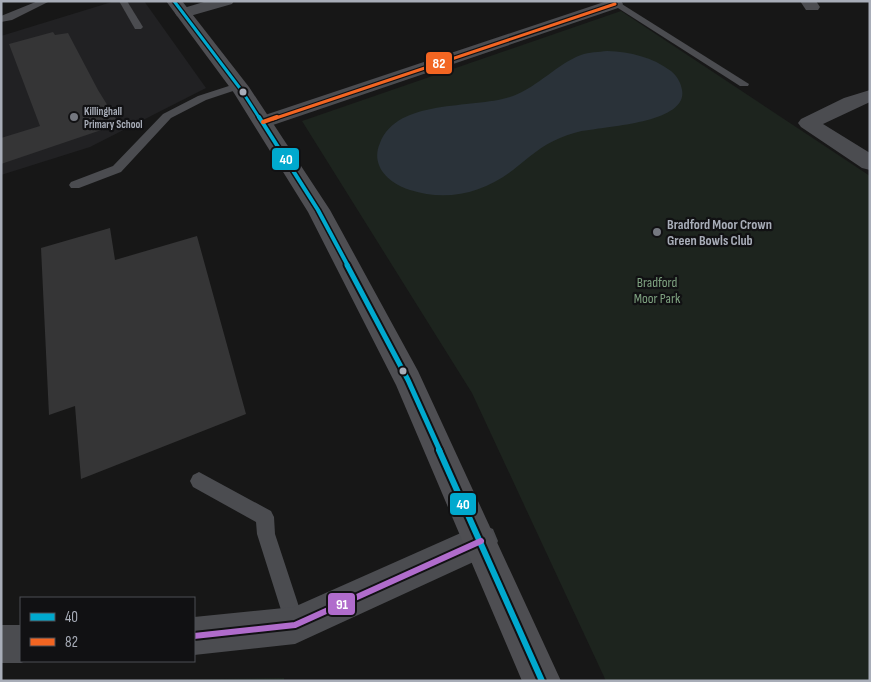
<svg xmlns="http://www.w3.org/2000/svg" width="871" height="682" viewBox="0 0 871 682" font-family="'Sofia Sans Condensed',sans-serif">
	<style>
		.built { fill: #212123 }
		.green { fill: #1d241e }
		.water { fill: #2a3239 }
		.building { fill: #353536 }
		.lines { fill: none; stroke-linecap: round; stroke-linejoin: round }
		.service { fill: #4b4c50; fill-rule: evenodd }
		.minor { fill: #4b4c50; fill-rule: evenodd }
		.trunk { fill: #4e4e52; fill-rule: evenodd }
		.bus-1-far3-casing { stroke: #111113; stroke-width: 5.5 }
		.bus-1-far2-casing { stroke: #111113; stroke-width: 7 }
		.bus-1-far1-casing { stroke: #111113; stroke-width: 9 }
		.bus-1-casing { stroke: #111113; stroke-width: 10 }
		.bus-2-far1-casing { stroke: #111113; stroke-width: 5.5 }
		.bus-2-casing { stroke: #111113; stroke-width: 7 }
		.bus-3-casing { stroke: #111113; stroke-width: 10 }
		.bus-1-far3 { stroke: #00a9ce; stroke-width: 3 }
		.bus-1-far2 { stroke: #00a9ce; stroke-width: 4 }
		.bus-1-far1 { stroke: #00a9ce; stroke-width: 5 }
		.bus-1 { stroke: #00a9ce; stroke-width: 6 }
		.bus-2-far1 { stroke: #f26522; stroke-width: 3 }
		.bus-2 { stroke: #f26522; stroke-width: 4 }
		.bus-3 { stroke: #b06ccc; stroke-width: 6 }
		.bus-dot { fill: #a8adb8; stroke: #111113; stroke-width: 2 }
		.poi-dot { fill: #757880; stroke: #111113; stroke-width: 2 }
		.labels { text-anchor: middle; stroke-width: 4.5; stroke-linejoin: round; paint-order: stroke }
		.far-poi-label { font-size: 11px; font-weight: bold; fill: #a8adb8; stroke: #111113; text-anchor: start }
		.poi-label { font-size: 14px; font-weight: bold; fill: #a8adb8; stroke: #111113; text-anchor: start }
		.park-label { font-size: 14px; fill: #7fa381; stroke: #111113 }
		.line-badge { stroke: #111113; stroke-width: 2 }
		.badge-label { font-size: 14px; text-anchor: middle; font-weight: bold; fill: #fff }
	</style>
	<rect width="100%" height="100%" fill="#171717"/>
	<path class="built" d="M115,1h29l62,87 -116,59 -89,28v-139z"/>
	<g class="green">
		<path d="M621,11l249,165v505h-264l-134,-288 -170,-272z"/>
		<path d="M284,678v3h-202z"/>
	</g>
	<path class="water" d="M607,51c24,1 45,6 64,20 6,5 10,12 11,19 6,32 -73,36 -93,40 -10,1 -20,4 -29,8 -18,7 -32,20 -47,32 -30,23 -66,32 -103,20 -11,-3 -27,-13 -31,-25 -3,-8 -2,-15 1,-22 18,-46 95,-33 133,-47 26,-10 44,-32 68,-41 8,-3 18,-3 26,-4z"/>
	<g class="building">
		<path d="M53,32l2,3 13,-2 30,57 21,34 -118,40v-26l39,-12 -31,-82z"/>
		<path d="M110,228l5,32 82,-24 49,178 -165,65 -6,-73 -26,9 -8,-167z"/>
	</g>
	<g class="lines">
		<g class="service">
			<path d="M38,1h12l-38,19 -11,2v-6z"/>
			<path d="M119,1h8l16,26 -2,2h-6z"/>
			<path d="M607,1h10l132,83 -1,2h-8z"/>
			<path d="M238,83l5,3 -1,2 -36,12 -35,18 -50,54 -42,16h-8l-2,-3 2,-3 42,-16 50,-52 35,-18z"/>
			<path d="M199,472l72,39 3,6 1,17 30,91 -3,7 -7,3 -7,-3 -31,-98 -1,-12 -63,-35 -3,-6 3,-6z"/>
		</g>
		<g class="minor">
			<path d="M207,1h27l-2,3 -49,14 -6,-2 -2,-3 2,-3z"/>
			<path d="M607,1h14l2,3 -2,3 -351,119 -7,2 -7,-2 -3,-4 3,-4z"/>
			<path d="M800,1h16l4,6 -2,3h-12z"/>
			<path d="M870,90v12l-47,22 47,29v17l-8,-2 -61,-41 -3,-4 3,-4 43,-21z"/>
			<path d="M481,524l12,5 5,12 -5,12 -185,85 -13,6 -101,11v-38l100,-10z"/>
			<path d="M1,625h20v36h5l-5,2h-20z"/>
		</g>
		<path class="trunk" d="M166,1h16l67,86 81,123 88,161 143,310h-39l-126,-296 -88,-173 -74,-119z"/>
		<g class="bus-1-far3-casing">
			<path id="bus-1-far3" d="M174,1l68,90 18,28"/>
		</g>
		<g class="bus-1-far2-casing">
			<path id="bus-1-far2" d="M259,117l59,93 30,56"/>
		</g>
		<g class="bus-1-far1-casing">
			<path id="bus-1-far1" d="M347,265l61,115 32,71"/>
		</g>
		<g class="bus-1-casing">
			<path id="bus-1" d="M439,450l103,231"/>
		</g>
		<g class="bus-2-far1-casing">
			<path id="bus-2-far1" d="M273,119l342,-115"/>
		</g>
		<g class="bus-2-casing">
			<path id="bus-2" d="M263,122l14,-5"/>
		</g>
		<g class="bus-3-casing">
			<path id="bus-3" d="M194,636l101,-11 186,-84"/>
		</g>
		<use href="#bus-1-far3" class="bus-1-far3"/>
		<use href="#bus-1-far2" class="bus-1-far2"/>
		<use href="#bus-1-far1" class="bus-1-far1"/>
		<use href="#bus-1" class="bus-1"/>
		<use href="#bus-2-far1" class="bus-2-far1"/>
		<use href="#bus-2" class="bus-2"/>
		<use href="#bus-3" class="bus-3"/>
	</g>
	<g class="bus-dot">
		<circle cx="243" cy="92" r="4.5"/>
		<circle cx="403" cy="371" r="4.5"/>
	</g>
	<g class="poi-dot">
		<circle cx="74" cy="117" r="5"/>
		<circle cx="657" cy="232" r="5"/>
	</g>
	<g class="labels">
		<g class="far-poi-label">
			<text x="84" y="115">Killinghall<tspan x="84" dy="13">Primary School</tspan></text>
		</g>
		<g class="poi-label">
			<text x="667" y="229">Bradford Moor Crown<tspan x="667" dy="16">Green Bowls Club</tspan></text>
		</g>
		<g class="park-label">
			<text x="657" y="287">Bradford<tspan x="657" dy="16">Moor Park</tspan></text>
		</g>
	</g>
	<g class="line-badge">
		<rect x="425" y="51" width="28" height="24" rx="5" fill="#f26522"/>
		<rect x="271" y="147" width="29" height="24" rx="5" fill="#00a9ce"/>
		<rect x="449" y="492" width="28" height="24" rx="5" fill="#00a9ce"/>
		<rect x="327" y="592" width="29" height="24" rx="5" fill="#b06ccc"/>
	</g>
	<g class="badge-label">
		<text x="439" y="68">82</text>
		<text x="286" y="164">40</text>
		<text x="463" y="509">40</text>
		<text x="342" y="609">91</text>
	</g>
	<rect width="871" height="682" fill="none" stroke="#a8adb8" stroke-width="5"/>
	<rect x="20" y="597" width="175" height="65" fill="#111113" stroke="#4d4f55"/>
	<rect x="30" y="613" width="25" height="8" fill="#00a9ce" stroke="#4d4f55"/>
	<text x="65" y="622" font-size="15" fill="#a8adb8">40</text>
	<rect x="30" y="638" width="25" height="8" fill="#f26522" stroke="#4d4f55"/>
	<text x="65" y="647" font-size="15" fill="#a8adb8">82</text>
</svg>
